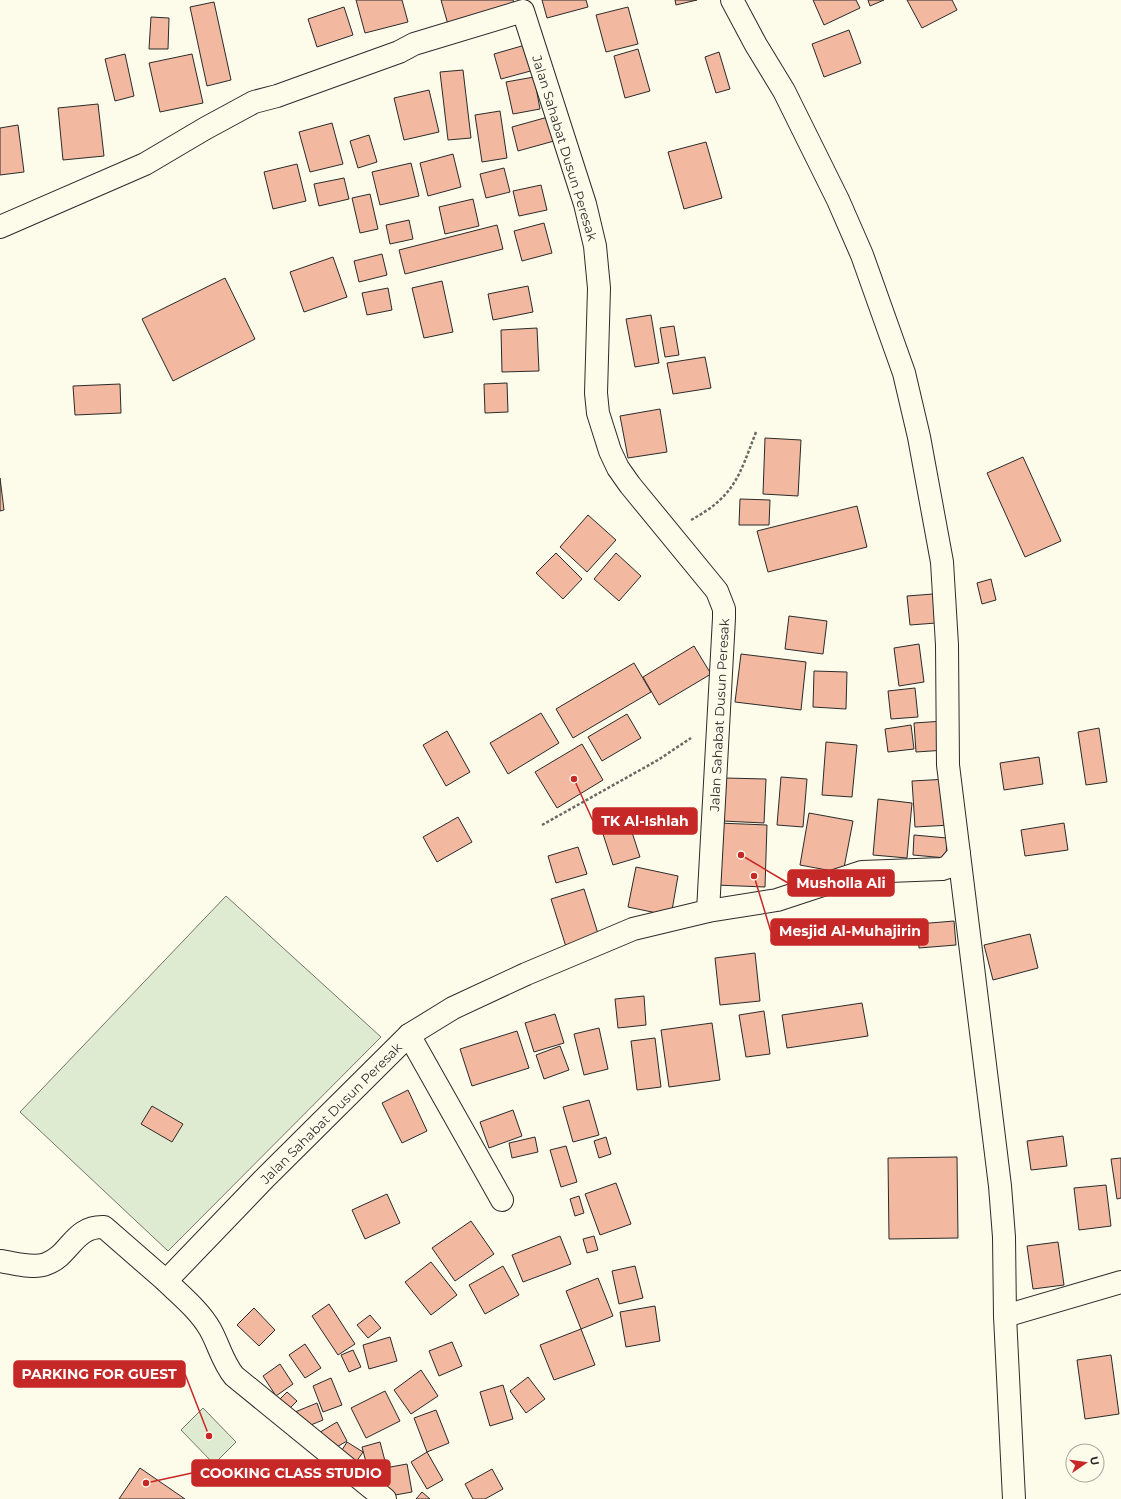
<svg xmlns="http://www.w3.org/2000/svg" width="1121" height="1499" viewBox="0 0 1121 1499" font-family="Montserrat,sans-serif">
	<style>
		.green { fill: #deebd1; stroke: #74746e }
		.building { fill: #f2b8a0; stroke: #2b2b2b }
		.lines { fill: none; stroke-linecap: round; stroke-linejoin: round }
		.minor-casing { stroke: #2b2b2b; stroke-width: 24 }
		.path { stroke: #6a6964; stroke-width: 2.5; stroke-dasharray: 3 2; stroke-linecap: butt }
		.minor { stroke: #fdfbea; stroke-width: 22 }
		.labels { text-anchor: middle; stroke-width: 3; stroke-linejoin: round; paint-order: stroke }
		.street-label { font-size: 13px; fill: #2b2b2b; stroke: #fdfbea }
		.leader { fill: none; stroke: #c62828; stroke-width: 1.5 }
		.callout-dot { fill: #c62828; stroke: #fdfbea; stroke-width: 1.5 }
		.callout { fill: #c62828; stroke: #c62828; stroke-width: 1.5 }
		.callout-label { font-size: 14px; text-anchor: middle; font-weight: bold; fill: #fff }
	</style>
	<rect width="100%" height="100%" fill="#fdfbea"/>
	<g class="green">
		<path d="M226,896l155,141 -213,214 -148,-139z"/>
		<path d="M203,1408l33,34 -22,22 -33,-34z"/>
	</g>
	<g class="building">
		<path d="M356,0h46l6,22 -43,11z"/>
		<path d="M441,0h72l3,9 -67,19z"/>
		<path d="M542,0h44l2,7 -41,11z"/>
		<path d="M675,0h22l-21,5z"/>
		<path d="M813,0h43l4,8 -36,17z"/>
		<path d="M868,0h16l-14,6z"/>
		<path d="M907,0h45l5,10 -35,18z"/>
		<path d="M214,2l17,78 -24,6 -17,-79z"/>
		<path d="M344,7l9,28 -36,12 -9,-28z"/>
		<path d="M628,7l10,37 -32,8 -10,-37z"/>
		<path d="M151,17l18,1 -1,31h-19z"/>
		<path d="M849,30l12,33 -37,14 -12,-33z"/>
		<path d="M532,43l6,26 -37,10 -7,-25z"/>
		<path d="M638,49l12,42 -25,7 -11,-42z"/>
		<path d="M719,52l11,37 -14,4 -11,-36z"/>
		<path d="M125,54l9,42 -19,5 -10,-42z"/>
		<path d="M192,54l11,49 -43,9 -11,-49z"/>
		<path d="M463,70l8,68 -23,2 -8,-68z"/>
		<path d="M534,77l6,32 -27,5 -7,-32z"/>
		<path d="M429,90l10,42 -35,8 -10,-42z"/>
		<path d="M98,104l6,52 -41,4 -5,-52z"/>
		<path d="M500,111l7,47 -25,4 -7,-47z"/>
		<path d="M548,117l6,24 -36,10 -6,-24z"/>
		<path d="M332,123l11,41 -33,8 -11,-40z"/>
		<path d="M18,125l6,47 -24,3v-47z"/>
		<path d="M369,135l8,27 -19,6 -8,-27z"/>
		<path d="M706,142l16,56 -38,11 -16,-57z"/>
		<path d="M453,154l8,33 -33,9 -8,-33z"/>
		<path d="M411,163l8,33 -39,9 -8,-33z"/>
		<path d="M297,164l9,37 -33,8 -9,-37z"/>
		<path d="M504,168l6,24 -24,6 -6,-24z"/>
		<path d="M344,178l5,21 -30,7 -5,-22z"/>
		<path d="M541,185l6,25 -28,6 -6,-25z"/>
		<path d="M370,194l8,35 -18,4 -8,-35z"/>
		<path d="M473,199l6,27 -34,8 -6,-27z"/>
		<path d="M409,220l4,19 -23,5 -4,-19z"/>
		<path d="M544,223l8,30 -30,8 -8,-30z"/>
		<path d="M497,225l6,24 -98,25 -6,-24z"/>
		<path d="M382,254l5,21 -28,7 -5,-21z"/>
		<path d="M333,257l14,40 -43,15 -14,-40z"/>
		<path d="M225,278l30,61 -82,42 -31,-62z"/>
		<path d="M442,281l11,51 -29,6 -12,-50z"/>
		<path d="M528,286l5,26 -40,8 -5,-26z"/>
		<path d="M388,288l4,22 -25,5 -5,-22z"/>
		<path d="M651,315l8,48 -24,4 -9,-48z"/>
		<path d="M674,326l5,29 -14,2 -5,-29z"/>
		<path d="M537,328l2,43 -37,1 -1,-42z"/>
		<path d="M705,357l6,31 -38,6 -6,-31z"/>
		<path d="M507,383l1,29 -23,1 -1,-29z"/>
		<path d="M120,384l1,29 -46,2 -2,-29z"/>
		<path d="M660,409l7,43 -39,6 -8,-42z"/>
		<path d="M765,438l36,2 -3,56 -35,-2z"/>
		<path d="M1023,457l38,84 -36,16 -38,-84z"/>
		<path d="M0,478l4,32 -4,1z"/>
		<path d="M740,499l30,1 -1,25h-30z"/>
		<path d="M857,506l10,41 -99,25 -11,-41z"/>
		<path d="M588,515l28,25 -29,32 -27,-25z"/>
		<path d="M556,553l26,26 -19,20 -27,-26z"/>
		<path d="M616,553l25,23 -22,25 -25,-22z"/>
		<path d="M991,579l5,21 -14,4 -5,-21z"/>
		<path d="M933,594l3,29 -26,2 -3,-29z"/>
		<path d="M789,616l38,5 -4,33 -38,-5z"/>
		<path d="M919,644l5,38 -25,4 -5,-38z"/>
		<path d="M694,646l17,28 -52,31 -16,-28z"/>
		<path d="M741,654l65,8 -5,48 -66,-8z"/>
		<path d="M634,663l17,29 -78,46 -17,-29z"/>
		<path d="M814,671l33,1 -1,37 -33,-2z"/>
		<path d="M915,688l3,29 -27,2 -3,-28z"/>
		<path d="M541,713l18,30 -51,31 -18,-31z"/>
		<path d="M627,714l14,24 -39,23 -14,-24z"/>
		<path d="M944,721l2,29 -30,2 -2,-29z"/>
		<path d="M911,725l3,24 -26,3 -3,-23z"/>
		<path d="M1099,728l8,54 -21,3 -8,-53z"/>
		<path d="M447,731l23,41 -24,14 -23,-41z"/>
		<path d="M826,742l31,3 -5,52 -30,-2z"/>
		<path d="M582,744l21,36 -46,28 -22,-36z"/>
		<path d="M1039,757l4,27 -39,6 -4,-27z"/>
		<path d="M781,777l26,2 -4,48 -26,-2z"/>
		<path d="M725,778l41,1 -2,44 -41,-2z"/>
		<path d="M948,779l3,46 -36,2 -3,-46z"/>
		<path d="M878,799l34,4 -5,55 -34,-3z"/>
		<path d="M809,813l44,8 -10,52 -43,-8z"/>
		<path d="M458,817l14,25 -35,20 -14,-25z"/>
		<path d="M718,823l49,2 -2,62 -50,-2z"/>
		<path d="M1064,823l4,27 -43,6 -4,-26z"/>
		<path d="M630,826l10,31 -27,8 -10,-31z"/>
		<path d="M914,835l33,3 -1,20 -33,-3z"/>
		<path d="M578,847l9,27 -31,9 -8,-27z"/>
		<path d="M636,867l42,9 -7,40 -43,-9z"/>
		<path d="M584,889l16,51 -33,10 -16,-51z"/>
		<path d="M954,921l2,24 -37,3 -1,-24z"/>
		<path d="M1030,934l8,34 -45,12 -9,-35z"/>
		<path d="M755,953l5,48 -40,4 -5,-47z"/>
		<path d="M644,996l2,29 -28,3 -3,-29z"/>
		<path d="M862,1003l6,33 -81,12 -5,-33z"/>
		<path d="M764,1011l6,43 -24,3 -7,-42z"/>
		<path d="M555,1014l9,29 -30,9 -9,-29z"/>
		<path d="M712,1023l8,57 -51,7 -8,-57z"/>
		<path d="M599,1028l9,41 -24,6 -10,-41z"/>
		<path d="M517,1031l12,37 -57,18 -12,-37z"/>
		<path d="M655,1038l6,49 -24,3 -6,-49z"/>
		<path d="M560,1046l9,24 -25,9 -8,-24z"/>
		<path d="M408,1090l19,41 -25,12 -20,-40z"/>
		<path d="M589,1100l10,35 -26,7 -10,-35z"/>
		<path d="M152,1106l31,18 -11,18 -31,-18z"/>
		<path d="M513,1110l9,26 -33,12 -9,-26z"/>
		<path d="M1063,1136l4,30 -36,4 -4,-29z"/>
		<path d="M535,1137l3,15 -26,6 -3,-15z"/>
		<path d="M606,1137l5,17 -12,4 -5,-17z"/>
		<path d="M566,1146l11,36 -16,5 -11,-37z"/>
		<path d="M957,1157l1,81 -69,1 -1,-81z"/>
		<path d="M1121,1158v40l-4,1 -6,-40z"/>
		<path d="M616,1183l15,41 -31,11 -15,-41z"/>
		<path d="M1106,1185l5,41 -32,4 -5,-42z"/>
		<path d="M387,1194l13,29 -35,16 -13,-29z"/>
		<path d="M579,1196l5,17 -9,3 -5,-17z"/>
		<path d="M471,1221l23,33 -39,27 -23,-33z"/>
		<path d="M560,1236l11,28 -48,18 -11,-27z"/>
		<path d="M594,1236l4,14 -11,3 -4,-14z"/>
		<path d="M1058,1242l6,43 -31,4 -6,-43z"/>
		<path d="M431,1262l26,33 -26,20 -26,-33z"/>
		<path d="M503,1266l16,29 -34,19 -16,-29z"/>
		<path d="M635,1266l8,32 -24,6 -7,-33z"/>
		<path d="M598,1278l15,38 -32,13 -15,-38z"/>
		<path d="M329,1304l26,40 -17,11 -26,-39z"/>
		<path d="M655,1306l5,35 -34,6 -6,-35z"/>
		<path d="M254,1308l21,22 -16,16 -22,-21z"/>
		<path d="M370,1315l11,13 -13,10 -11,-13z"/>
		<path d="M581,1329l14,36 -41,15 -14,-35z"/>
		<path d="M390,1337l7,24 -28,8 -6,-24z"/>
		<path d="M452,1342l10,24 -23,10 -10,-25z"/>
		<path d="M305,1344l16,24 -16,10 -16,-23z"/>
		<path d="M353,1350l8,17 -12,5 -8,-17z"/>
		<path d="M1111,1355l8,59 -34,5 -8,-59z"/>
		<path d="M280,1364l13,20 -17,12 -13,-20z"/>
		<path d="M421,1370l17,26 -27,18 -17,-24z"/>
		<path d="M528,1377l17,22 -19,14 -16,-22z"/>
		<path d="M331,1378l11,27 -19,7 -10,-26z"/>
		<path d="M503,1385l10,34 -23,7 -10,-34z"/>
		<path d="M385,1391l15,30 -34,17 -15,-30z"/>
		<path d="M287,1392l10,9 -12,12 -9,-10z"/>
		<path d="M317,1403l6,17 -22,9 -6,-17z"/>
		<path d="M436,1410l13,33 -22,9 -13,-34z"/>
		<path d="M337,1422l10,19 -19,11 -11,-18z"/>
		<path d="M347,1442l16,10 -11,16 -15,-10z"/>
		<path d="M380,1442l5,19 -18,5 -5,-19z"/>
		<path d="M427,1452l16,28 -16,9 -16,-27z"/>
		<path d="M407,1464l5,28 -28,5 -5,-28z"/>
		<path d="M140,1468l45,31h-66z"/>
		<path d="M492,1469l11,20 -18,10h-12l-8,-15z"/>
		<path d="M422,1492l8,7h-14z"/>
	</g>
	<g class="lines">
		<g class="minor-casing">
			<g id="minor">
				<path d="M0,227l145,-63 61,-36 48,-26 23,-6 122,-44 15,-8 109,-33 62,193 10,42 4,42 -3,105 2,20 12,38 8,17 12,17 87,106 7,18v9l-16,293 -75,18 -26,11 -81,34 -73,34 -44,27 -143,142 -100,104 -62,-54c-31,-1 -33,28 -58,37 -13,5 -32,-1 -46,-3"/>
				<path d="M959,854l41,332 4,51 1,79 9,183"/>
				<path d="M708,911l69,-11 85,-28 80,-3 6,-2 11,-13 -11,-89 -1,-120 -5,-83 -23,-125 -15,-64 -42,-118 -24,-55 -54,-109 -28,-46 -24,-45"/>
				<path d="M409,1035l93,165"/>
				<path d="M166,1281c15,15 33,29 44,48 9,16 12,32 24,47l151,123"/>
				<path d="M1005,1316l116,-34"/>
			</g>
		</g>
		<g class="path">
			<path d="M691,520c44,-24 48,-44 65,-88"/>
			<path d="M542,825l116,-65 33,-22"/>
		</g>
		<use href="#minor" class="minor"/>
	</g>
	<g class="labels">
		<g class="street-label">
			<text transform="translate(565 148) rotate(73)" y="5">Jalan Sahabat Dusun Peresak</text>
			<text transform="translate(719 715) rotate(-87)" y="5">Jalan Sahabat Dusun Peresak</text>
			<text transform="translate(331 1113) rotate(-45)" y="5">Jalan Sahabat Dusun Peresak</text>
		</g>
	</g>
	<path class="leader" d="M574 779L593 821M741 855L788 883M754 876L771 932M209 1436L185 1374M146 1483L192 1473"/>
	<g class="callout-dot">
		<circle cx="574" cy="779" r="4"/>
		<circle cx="741" cy="855" r="4"/>
		<circle cx="754" cy="876" r="4"/>
		<circle cx="209" cy="1436" r="4"/>
		<circle cx="146" cy="1483" r="4"/>
	</g>
	<g class="callout">
		<rect x="593" y="808" width="104" height="26" rx="4"/>
		<rect x="788" y="870" width="106" height="26" rx="4"/>
		<rect x="771" y="919" width="157" height="26" rx="4"/>
		<rect x="14" y="1361" width="171" height="26" rx="4"/>
		<rect x="192" y="1460" width="198" height="26" rx="4"/>
	</g>
	<g class="callout-label">
		<text x="645" y="826">TK Al-Ishlah</text>
		<text x="841" y="888">Musholla Ali</text>
		<text x="850" y="936">Mesjid Al-Muhajirin</text>
		<text x="99" y="1379">PARKING FOR GUEST</text>
		<text x="291" y="1478">COOKING CLASS STUDIO</text>
	</g>
	<g transform="translate(1085 1463) rotate(77)"><circle r="19" fill="#fdfbea" stroke="#a9a89e"/>
	<path d="M0-3L7 15L0 10L-7 15Z" fill="#c62828"/>
	<text y="-6" font-size="11" font-weight="bold" text-anchor="middle" fill="#2b2b2b">U</text>
	</g>
</svg>
